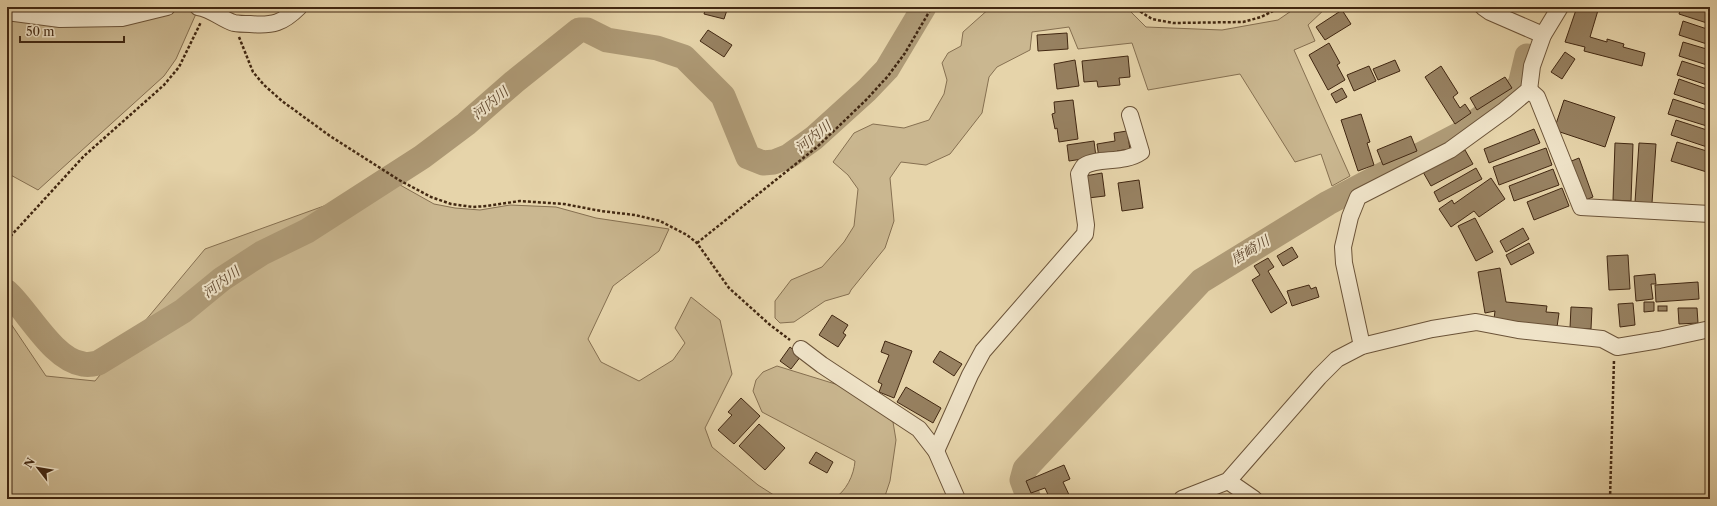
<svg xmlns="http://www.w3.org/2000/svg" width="1717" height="506" viewBox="0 0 1717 506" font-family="'Libre Caslon Text','Noto Serif JP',serif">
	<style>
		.green { fill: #cab790; stroke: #867051 }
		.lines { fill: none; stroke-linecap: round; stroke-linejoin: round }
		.river { stroke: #ae9a76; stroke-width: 25 }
		.building { fill: #978161; stroke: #422812 }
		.street-casing { stroke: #6b5338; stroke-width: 18 }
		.path { stroke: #422812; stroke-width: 2.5; stroke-dasharray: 3 2; stroke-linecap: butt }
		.street { stroke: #efe3c8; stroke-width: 16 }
		.labels { text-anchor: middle; stroke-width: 4; stroke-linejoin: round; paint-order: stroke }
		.water-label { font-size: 14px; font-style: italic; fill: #5d442b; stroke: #efe3c8 }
	</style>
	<rect width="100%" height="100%" fill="#e6d4aa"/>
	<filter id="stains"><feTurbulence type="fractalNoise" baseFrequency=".005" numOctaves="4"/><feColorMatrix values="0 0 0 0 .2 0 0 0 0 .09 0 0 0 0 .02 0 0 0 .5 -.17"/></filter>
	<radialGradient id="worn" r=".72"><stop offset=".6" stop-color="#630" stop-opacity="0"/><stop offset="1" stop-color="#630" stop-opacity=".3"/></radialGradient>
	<g class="green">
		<path d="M7,7h192l-23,52 -12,17 -126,114 -31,-17z"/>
		<path d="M991,7h135l20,20 76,3 56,-10 19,-13h30l-19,18 7,16 -21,9 56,126 -18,10 -11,-32 -26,8 -55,-88 -92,16 -16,-47 -54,6 -9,-22 -37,5 -2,18 -33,17 -8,10 -7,36 -32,41 -24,11 -25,-3 -11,16 4,43 -9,27 -34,42 -2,4 -24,7 -31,21 -14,1 -5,-5v-17l16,-21 31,-13 22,-25 10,-16 4,-37 -10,-14 -15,-13 21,-29 19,-9 31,4 25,-8 15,-26 3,-14 -5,-17 6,-10 13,-7 2,-14z"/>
		<path d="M393,181l41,23 21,4 25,2 30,-5 46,2 40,11 73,11 -10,22 -46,35 -25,53 13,23 38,19 34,-21 12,-17 -10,-15 16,-31 29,23 12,54 -27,54 7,19 46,38 22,14h-773v-181l39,58 49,5 110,-132z"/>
		<path d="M777,366l68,21 48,35 3,18 -6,41 -6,18h-51c13,-7 21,-24 22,-38l-93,-49 -9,-21 3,-11 7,-8z"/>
	</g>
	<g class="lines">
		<g class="river">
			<path d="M7,292c21,19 46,68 76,72 5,1 11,0 15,-1l85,-52 39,-32 40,-26 45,-22 115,-74 44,-33 48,-42 65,-52h8l20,10 50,8 27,9 39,39 25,61 15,6 11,-1 15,-6 25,-18 53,-48 20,-21 37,-62"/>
			<path d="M1029,499l-7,-19 3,-11 176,-188 127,-78 132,-69 43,-34 17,-15 7,-29"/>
		</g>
	</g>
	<g class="building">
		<path d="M706,7h22l-4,12 -20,-5z"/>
		<path d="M1577,7h22l-9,30 17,5v-3l17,5 -1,3 22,6 -3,13 -58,-15 1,-4 -20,-5z"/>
		<path d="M1681,7h29v17l-31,-10z"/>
		<path d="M1342,10l9,14 -26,16 -9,-13z"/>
		<path d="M1683,21l27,9v15l-31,-10z"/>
		<path d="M708,30l24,15 -8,12 -24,-16z"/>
		<path d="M1067,33l1,16 -30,2 -1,-16z"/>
		<path d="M1683,42l27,8v16l-31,-10z"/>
		<path d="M1329,43l11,20 -3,2 8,15 -17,10 -19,-35z"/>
		<path d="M1565,52l10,7 -13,20 -11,-7z"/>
		<path d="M1128,56l2,21 -11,1 1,7 -22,2 -1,-6 -13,1 -2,-21z"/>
		<path d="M1075,60l4,26 -22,3 -3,-25z"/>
		<path d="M1395,60l5,11 -22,9 -5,-11z"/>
		<path d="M1682,61l28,9v16l-33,-11z"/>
		<path d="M1369,66l7,15 -22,10 -7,-16z"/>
		<path d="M1441,66l17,27 -5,4 7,11 5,-4 6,9 -16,11 -30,-47z"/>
		<path d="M1505,77l7,11 -35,22 -7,-12z"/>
		<path d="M1679,79l31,11v16l-36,-12z"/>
		<path d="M1342,88l5,9 -11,6 -5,-9z"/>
		<path d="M1673,99l37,12v16l-42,-13z"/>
		<path d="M1073,100l5,39 -19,3 -2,-14 -2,1 -3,-15 3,-1 -1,-11z"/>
		<path d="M1564,100l51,17 -10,30 -51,-17z"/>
		<path d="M1361,114l9,28 -3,1 7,22 -16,6 -17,-51z"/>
		<path d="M1676,120l34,11v17l-39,-13z"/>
		<path d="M1534,129l6,14 -51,20 -5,-14z"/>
		<path d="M1127,131l3,18 -13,2 1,4 -19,3 -2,-14 18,-3 -1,-8z"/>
		<path d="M1411,136l6,15 -34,14 -6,-15z"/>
		<path d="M1094,141l2,16 -27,4 -2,-16z"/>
		<path d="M1677,142l33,10v21l-39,-12z"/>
		<path d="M1615,143l18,1 -2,57 -18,-1z"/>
		<path d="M1639,143l17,1 -4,59 -17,-1z"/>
		<path d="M1546,148l6,17 -53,20 -6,-18z"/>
		<path d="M1465,150l8,14 -42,22 -8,-14z"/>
		<path d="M1579,158l14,39 -10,4 -14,-39z"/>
		<path d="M1476,168l6,11 -43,23 -5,-10z"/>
		<path d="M1553,169l6,16 -45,16 -5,-15z"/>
		<path d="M1102,173l3,23 -17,2 -3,-22z"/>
		<path d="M1491,178l14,21 -26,18 -5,-6 -23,16 -12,-18 13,-9 2,4z"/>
		<path d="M1139,180l4,28 -21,3 -4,-28z"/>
		<path d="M1562,188l7,18 -35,14 -7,-18z"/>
		<path d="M1475,218l18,34 -17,9 -18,-35z"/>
		<path d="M1523,228l6,11 -23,13 -6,-11z"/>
		<path d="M1529,243l5,10 -23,12 -5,-10z"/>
		<path d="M1292,247l6,10 -15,9 -6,-10z"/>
		<path d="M1628,255l2,34 -21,1 -2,-34z"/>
		<path d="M1268,258l6,9 -6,4 19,32 -16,10 -19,-33 8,-5 -6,-9z"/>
		<path d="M1500,268l6,34 41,4 -1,6 13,1 -2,14 -63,-8 1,-8 -10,2 -7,-41z"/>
		<path d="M1655,274l1,10h-5l2,15 -17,2 -2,-25z"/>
		<path d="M1698,282l1,17 -43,3 -1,-17z"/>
		<path d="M1309,285l2,4 5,-2 3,10 -27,9 -5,-15z"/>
		<path d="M1644,302h10v9l-10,1z"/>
		<path d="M1633,303l2,22 -15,2 -2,-23z"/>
		<rect x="1658" y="306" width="9" height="5"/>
		<path d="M1571,307l21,1 -1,21 -21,-1z"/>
		<path d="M1678,308h19l1,15 -19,1z"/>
		<path d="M832,315l16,10 -5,8 3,2 -8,12 -19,-12z"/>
		<path d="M885,341l27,10 -18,47 -15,-6 3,-8 -4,-2 11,-27 -8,-3z"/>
		<path d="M790,347l11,9 -10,13 -11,-8z"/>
		<path d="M940,351l22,13 -8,12 -21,-14z"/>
		<path d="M906,387l35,21 -8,15 -36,-21z"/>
		<path d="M741,398l19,18 -26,28 -16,-14 14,-15 -4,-3z"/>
		<path d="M759,424l26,24 -20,22 -26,-24z"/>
		<path d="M816,452l17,10 -6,11 -18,-10z"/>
		<path d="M1064,465l6,14 -7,3 8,17h-21l-5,-11 -14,5 -5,-12z"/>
	</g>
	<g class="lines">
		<g class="street-casing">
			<g id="street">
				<path d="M198,7c14,2 23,12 36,16 5,1 11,1 16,1 23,2 33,-1 49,-17"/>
				<path d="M1483,7l7,5 53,23"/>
				<path d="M7,12l53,7 62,-1 45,-11"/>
				<path d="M1529,90l8,7 44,110 129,7"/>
				<path d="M1362,346l-18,-83 -1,-16 7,-30 8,-20 92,-47 55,-40 24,-20 3,-24 11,-31 17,-28"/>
				<path d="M801,349l21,16 97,64 17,22 21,48"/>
				<path d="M936,451l34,-76 13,-24 102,-117 1,-9 -7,-51c2,-3 3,-6 5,-8 14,-9 40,-2 57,-14l-11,-37"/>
				<path d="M1228,481l26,18"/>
				<path d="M1182,499l46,-18 91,-104 18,-18 25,-13 70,-17 44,-7 42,8 84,9 15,8 42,-7 51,-11"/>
			</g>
		</g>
		<g class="path">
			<path d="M1138,7l3,5 11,7 21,4 70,-1 18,-5 20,-10"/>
			<path d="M239,37l14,35 11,13 18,16 48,35 69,44 32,17 20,7 22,3 14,-1 33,-5 44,3 37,7 34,4 25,6 27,14 10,8 32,45 40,36 21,16"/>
			<path d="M7,240l77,-84 80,-71 15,-18 22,-45"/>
			<path d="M697,243l120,-96 49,-47 22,-24 17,-23 27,-46"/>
			<path d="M1610,499l4,-139"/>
		</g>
		<use href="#street" class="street"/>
	</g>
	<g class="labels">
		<g class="water-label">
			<text transform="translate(490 103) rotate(-39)" y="5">河内川</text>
			<text transform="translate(813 137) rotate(-39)" y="5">河内川</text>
			<text transform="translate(1250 250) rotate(-31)" y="5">唐崎川</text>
			<text transform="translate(221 282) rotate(-36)" y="5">河内川</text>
		</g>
	</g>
	<rect width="1717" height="506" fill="none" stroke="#e6d4aa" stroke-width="24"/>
	<rect x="8" y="8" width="1701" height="490" fill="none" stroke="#422812" stroke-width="2"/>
	<rect x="12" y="12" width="1693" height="482" fill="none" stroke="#422812"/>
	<g transform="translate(38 468) rotate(301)" stroke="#efe3c8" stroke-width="3" paint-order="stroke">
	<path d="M0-3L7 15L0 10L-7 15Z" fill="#422812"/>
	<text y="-6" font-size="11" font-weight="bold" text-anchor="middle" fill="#422812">N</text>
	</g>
	<path d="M20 36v6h104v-6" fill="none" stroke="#422812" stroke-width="2"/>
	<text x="26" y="36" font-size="12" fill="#422812" stroke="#efe3c8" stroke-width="3" paint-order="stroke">50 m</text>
	<rect width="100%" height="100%" filter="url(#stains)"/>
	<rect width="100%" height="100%" fill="url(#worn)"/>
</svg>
